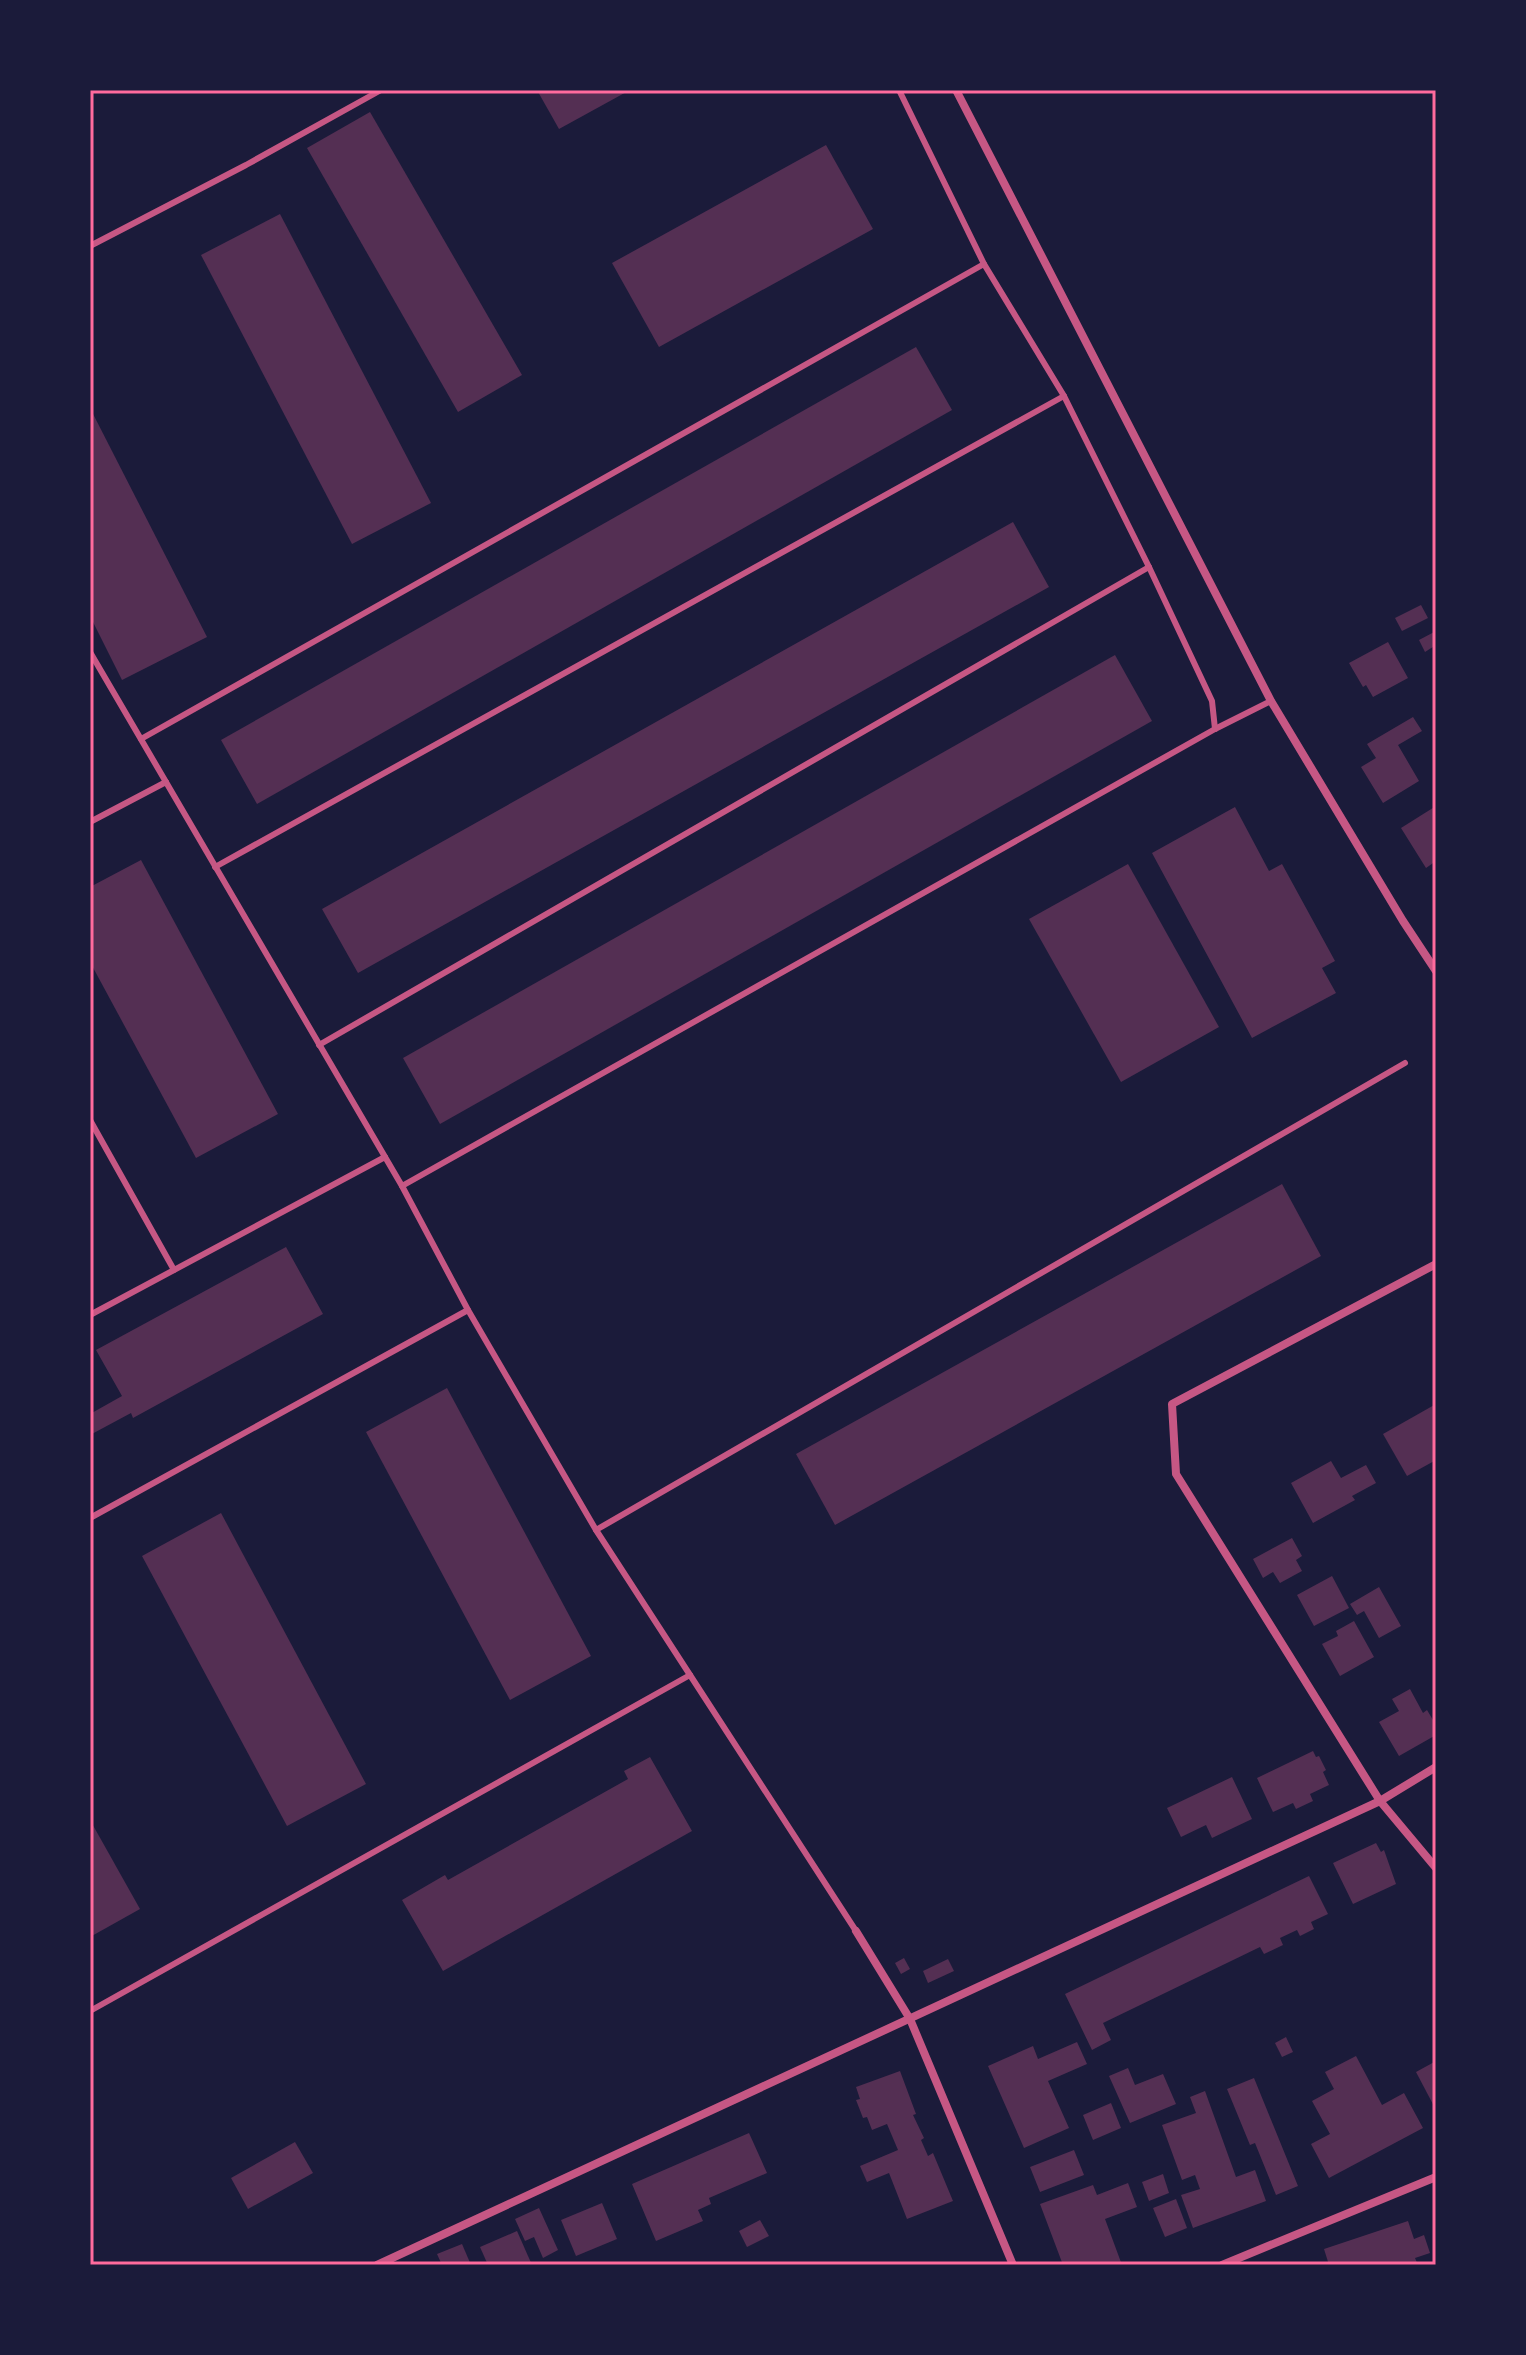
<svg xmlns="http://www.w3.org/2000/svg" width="1526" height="2355" viewBox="0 0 1526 2355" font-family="Spectral,serif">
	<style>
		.building { fill: #542f53 }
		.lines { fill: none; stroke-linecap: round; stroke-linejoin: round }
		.service { stroke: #c65784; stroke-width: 6 }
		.minor { stroke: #c65784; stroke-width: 8 }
		.neatline { fill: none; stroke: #ff6b9d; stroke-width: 3 }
	</style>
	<rect width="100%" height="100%" fill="#1b1b3a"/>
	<g class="building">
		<path d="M537,90h93l-71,39z"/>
		<path d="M370,112l152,263 -64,37 -151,-264z"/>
		<path d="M826,145l47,84 -214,118 -47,-84z"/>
		<path d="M280,214l151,289 -79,41 -151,-289z"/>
		<path d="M916,347l36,63 -695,394 -36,-64z"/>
		<path d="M90,408l117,229 -85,43 -32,-64z"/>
		<path d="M1013,522l36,65 -691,386 -36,-64z"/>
		<path d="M1421,605l7,13 -26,13 -7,-13z"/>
		<path d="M1436,631v14l-11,7 -6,-12z"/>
		<path d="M1388,642l20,36 -35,19 -7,-12 -3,2 -14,-24z"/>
		<path d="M1115,655l37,66 -712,403 -37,-66z"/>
		<path d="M1413,717l9,14 -24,14 21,36 -36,22 -22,-36 15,-9 -9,-14z"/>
		<path d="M1436,806v55l-10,7 -25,-40z"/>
		<path d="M1235,807l34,64 13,-7 53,97 -13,7 14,25 -84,45 -100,-185z"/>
		<path d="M141,860l137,254 -82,44 -106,-196v-75z"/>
		<path d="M1128,864l91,163 -98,55 -92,-163z"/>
		<path d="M1282,1184l39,72 -486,269 -39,-71z"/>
		<path d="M286,1247l37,67 -190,104 -2,-5 -41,22v-21l32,-18 -26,-46z"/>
		<path d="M447,1388l144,268 -81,44 -144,-268z"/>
		<path d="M1436,1404v56l-29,16 -24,-42z"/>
		<path d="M1331,1461l10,17 25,-13 10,18 -24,13 3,4 -42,23 -22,-40z"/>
		<path d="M221,1513l145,271 -79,42 -145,-270z"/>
		<path d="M1292,1538l10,18 -6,4 6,11 -22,12 -7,-11 -10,6 -10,-19z"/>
		<path d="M1332,1576l17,32 -35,18 -17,-31z"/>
		<path d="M1379,1587l22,39 -22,12 -15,-27 -7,4 -7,-11z"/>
		<path d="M1354,1621l20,36 -34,19 -18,-32 16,-8 -2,-5z"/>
		<path d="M1410,1689l13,24 4,-3 9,15v10l-37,21 -20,-34 20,-11 -7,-12z"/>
		<path d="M1313,1751l3,6 3,-1 7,14 -3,2 6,13 -19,9 3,7 -17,8 -3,-6 -20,9 -16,-34z"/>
		<path d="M650,1757l42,74 -249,140 -41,-71 43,-25 3,5 180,-101 -4,-8z"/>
		<path d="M1232,1777l20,42 -40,19 -6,-13 -25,12 -14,-29z"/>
		<path d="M90,1820l50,89 -50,28z"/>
		<path d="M1376,1843l5,9 3,-2 12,34 -43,20 -20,-41z"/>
		<path d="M1309,1876l19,38 -17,8 3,7 -14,7 -3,-6 -17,8 3,7 -19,9 -4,-7 -157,76 8,17 -19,10 -27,-56z"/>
		<path d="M904,1958l6,11 -9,5 -6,-11z"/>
		<path d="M948,1959l6,12 -26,12 -5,-12z"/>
		<path d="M1286,2037l7,15 -11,5 -7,-14z"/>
		<path d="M1077,2042l10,22 -39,17 21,47 -45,20 -36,-82 45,-20 5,13z"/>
		<path d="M1356,2056l26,49 22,-12 19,35 -94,50 -18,-34 19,-10 -18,-33 22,-12 -9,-17z"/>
		<path d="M1436,2061v49l-20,-38z"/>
		<path d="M1128,2068l7,17 28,-11 13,30 -46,19 -21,-47z"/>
		<path d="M900,2071l16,43 -3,1 11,23 -3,2 7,16 5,-3 20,48 -46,18 -18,-46 -22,9 -7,-16 38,-16 -11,-26 -15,6 -5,-13 -4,1 -7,-18 4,-1 -4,-12z"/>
		<path d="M1254,2078l44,108 -22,9 -21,-52 -5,2 -23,-56z"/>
		<path d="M1205,2091l31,86 19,-7 11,31 -73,27 -12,-33 19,-6 -5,-14 -13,5 -20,-55 34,-12 -6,-16z"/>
		<path d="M1111,2103l10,25 -28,12 -10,-25z"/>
		<path d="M749,2133l18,40 -58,25 2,6 -13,6 5,11 -47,20 -24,-57z"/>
		<path d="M295,2142l18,31 -65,36 -17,-31z"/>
		<path d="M1074,2150l10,25 -44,17 -10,-25z"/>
		<path d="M1163,2174l6,19 -20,8 -7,-19z"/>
		<path d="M1128,2183l9,24 -32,12 17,46h-59l-23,-61 53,-19 4,10z"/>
		<path d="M1176,2199l11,29 -22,9 -12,-29z"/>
		<path d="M602,2203l15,36 -41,17 -15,-36z"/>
		<path d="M539,2208l19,42 -15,8 -9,-21 -9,4 -10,-22z"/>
		<path d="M760,2220l9,16 -22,11 -8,-16z"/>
		<path d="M1408,2221l6,18 10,-4 6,18 -15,5 3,7h-89l-5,-16z"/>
		<path d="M517,2231l15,34h-44l-8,-18z"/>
		<path d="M462,2244l9,21h-29l-5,-11z"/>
	</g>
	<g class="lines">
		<g class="service">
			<path d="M899,90l85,174 80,132 85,171 63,134 3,28"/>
			<path d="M90,246l156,-81 135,-75"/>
			<path d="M90,652l312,534 66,124 128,220 94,145"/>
			<path d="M141,739l843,-475"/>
			<path d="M90,822l76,-40"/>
			<path d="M215,867l849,-471"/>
			<path d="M319,1045l830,-478"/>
			<path d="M90,1120l84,150"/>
			<path d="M402,1186l813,-457 56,-28"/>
			<path d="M90,1315l295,-158"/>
			<path d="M90,1518l378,-208"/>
			<path d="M596,1530l809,-467"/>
			<path d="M90,2011l600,-336 166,256"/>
		</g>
		<g class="minor">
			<path d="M956,90l315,611 132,220 33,50"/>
			<path d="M1436,1264l-264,140 4,70 204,327 56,67"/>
			<path d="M856,1931l54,88 103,246"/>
			<path d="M377,2265l1003,-464 56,-34"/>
			<path d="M1222,2265l214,-88"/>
		</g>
	</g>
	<rect width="1526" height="2355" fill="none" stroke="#1b1b3a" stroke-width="184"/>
	<rect x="92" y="92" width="1342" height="2171" class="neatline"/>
</svg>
